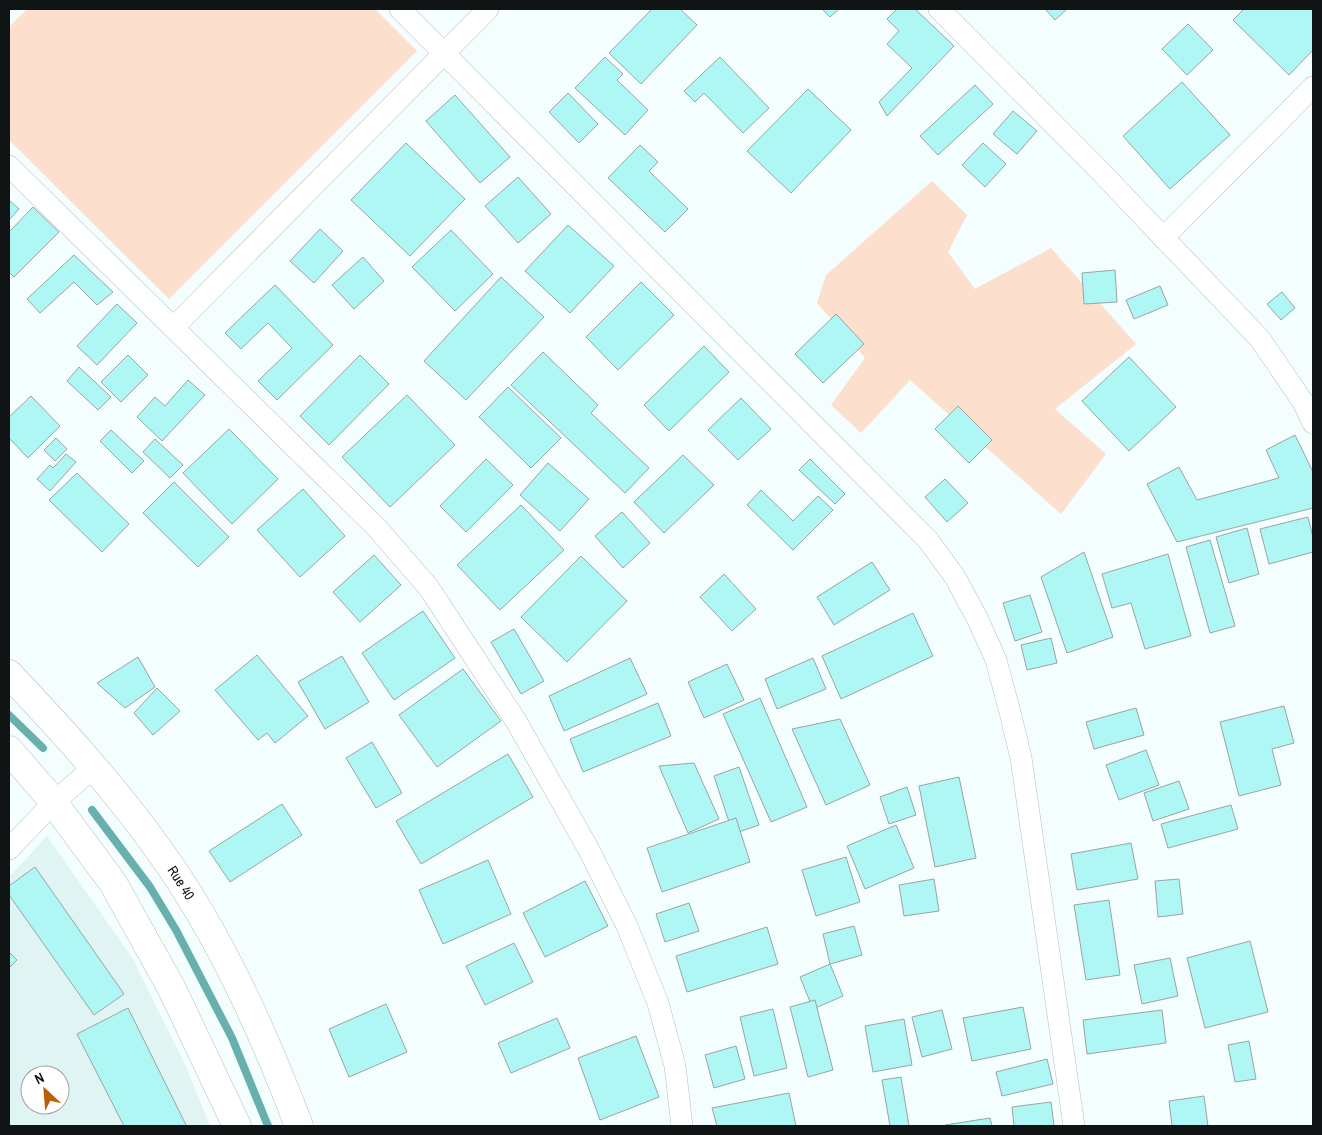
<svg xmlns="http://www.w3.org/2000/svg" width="1322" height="1135" viewBox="0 0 1322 1135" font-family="'Archivo Narrow',sans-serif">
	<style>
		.built { fill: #e0f4f3; fill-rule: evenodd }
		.green { fill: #fcdfcc }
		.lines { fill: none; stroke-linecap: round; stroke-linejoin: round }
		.stream { stroke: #68b0ae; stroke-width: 8 }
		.building { fill: #aef7f4; stroke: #9ba4a4 }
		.street-casing { stroke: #b4bebd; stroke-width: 22 }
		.secondary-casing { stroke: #b4bebd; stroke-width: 29 }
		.street { stroke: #fff; stroke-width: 21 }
		.secondary { stroke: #fff; stroke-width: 28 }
		.labels { text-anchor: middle; stroke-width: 4; stroke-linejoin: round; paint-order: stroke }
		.street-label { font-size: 14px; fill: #111414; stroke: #fff }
	</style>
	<rect width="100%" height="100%" fill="#f4fefe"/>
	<path class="built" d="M47,836l86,123 54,110 23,57h-201v-249zM30,1075h30v30h-30z"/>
	<g class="green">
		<path d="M27,9h348l42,42 -248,248 -160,-159v-113z"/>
		<path d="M932,181l35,34 -19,37 27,37 76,-41 85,96 -81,65 51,45 -45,60 -151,-134 -49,53 -30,-28 34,-47 -48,-55 9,-28z"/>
	</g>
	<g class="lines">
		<g class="stream">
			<path d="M9,715l34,33"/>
			<path d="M92,810l58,77 26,43 56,108 36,88"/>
		</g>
	</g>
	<g class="building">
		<path d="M652,9h28l17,16 -56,59 -32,-31z"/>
		<path d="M822,9h17l-9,8z"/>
		<path d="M897,9h18l39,37 -67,70 -8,-14 33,-34 -25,-24 12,-13 -12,-12z"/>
		<path d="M1045,9h22l-12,11z"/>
		<path d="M1244,9h69v41l-24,25 -56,-55z"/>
		<path d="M1188,24l25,26 -26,25 -25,-26z"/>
		<path d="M605,57l18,17 -6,6 31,30 -23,25 -50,-47z"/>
		<path d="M720,57l49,51 -26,25 -39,-40 -9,9 -11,-11z"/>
		<path d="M1182,82l48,53 -60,54 -47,-53z"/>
		<path d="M975,85l18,19 -55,51 -18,-19z"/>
		<path d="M808,89l43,41 -60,63 -44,-42z"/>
		<path d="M568,93l30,31 -19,19 -30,-31z"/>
		<path d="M455,95l55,62 -30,26 -54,-62z"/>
		<path d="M1013,111l24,20 -20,23 -24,-20z"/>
		<path d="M406,143l59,56 -55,57 -59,-56z"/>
		<path d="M983,143l23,21 -21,23 -23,-22z"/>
		<path d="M640,145l18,17 -9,9 39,38 -23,23 -57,-54z"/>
		<path d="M518,177l33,37 -33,29 -33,-37z"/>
		<path d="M9,200l10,9 -10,11z"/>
		<path d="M33,207l26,25 -45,45 -5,-5v-40z"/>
		<path d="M568,225l46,41 -44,47 -45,-42z"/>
		<path d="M320,229l23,22 -29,32 -24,-22z"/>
		<path d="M451,230l42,44 -38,37 -43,-44z"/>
		<path d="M74,255l39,37 -16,13 -23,-23 -34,31 -13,-14z"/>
		<path d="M363,257l21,24 -30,28 -22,-24z"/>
		<path d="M1115,270l2,32 -33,2 -2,-31z"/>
		<path d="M501,277l43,40 -78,83 -42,-39z"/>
		<path d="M641,282l33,33 -56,55 -32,-33z"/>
		<path d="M275,285l58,60 -56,55 -19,-19 34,-33 -24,-25 -27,26 -16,-16z"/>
		<path d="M1160,286l8,19 -34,14 -8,-19z"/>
		<path d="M1282,292l13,16 -14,12 -14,-16z"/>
		<path d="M117,304l20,19 -40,42 -20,-19z"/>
		<path d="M836,314l28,30 -41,39 -28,-29z"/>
		<path d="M704,346l25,26 -60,59 -25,-26z"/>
		<path d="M543,352l55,53 -7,8 58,55 -24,25 -114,-108z"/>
		<path d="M128,355l20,20 -27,27 -20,-20z"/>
		<path d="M360,355l29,29 -60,61 -29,-29z"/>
		<path d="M1129,357l47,50 -47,44 -47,-50z"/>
		<path d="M79,367l32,30 -13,13 -31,-29z"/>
		<path d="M188,380l17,15 -43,46 -25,-24 18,-20 10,9z"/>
		<path d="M508,387l53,51 -30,30 -52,-51z"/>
		<path d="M407,395l48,50 -65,62 -48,-50z"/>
		<path d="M31,396l29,30 -32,32 -19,-20v-21z"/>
		<path d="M741,398l30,31 -33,31 -30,-30z"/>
		<path d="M958,406l34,34 -23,23 -34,-34z"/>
		<path d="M229,429l49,50 -46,45 -49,-51z"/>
		<path d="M111,430l33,31 -12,12 -32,-32z"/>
		<path d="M1295,435l18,37v36l-136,34 -30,-58 32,-17 18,33 82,-22 -13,-28z"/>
		<path d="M56,438l11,11 -12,12 -11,-11z"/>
		<path d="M155,439l28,26 -13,13 -27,-26z"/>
		<path d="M66,454l10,8 -26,29 -13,-12 13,-14 3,3z"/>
		<path d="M683,455l31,30 -50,48 -30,-31z"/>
		<path d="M486,459l27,26 -47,47 -26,-26z"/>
		<path d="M810,459l35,35 -10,10 -36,-34z"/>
		<path d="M548,463l41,36 -29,32 -40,-36z"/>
		<path d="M77,473l52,51 -27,28 -53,-52z"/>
		<path d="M945,479l23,24 -21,19 -22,-25z"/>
		<path d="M174,482l55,55 -31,30 -55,-54z"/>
		<path d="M303,489l42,47 -45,41 -43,-47z"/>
		<path d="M761,490l32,31 25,-25 15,14 -40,40 -46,-45z"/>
		<path d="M521,505l43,45 -64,60 -43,-45z"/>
		<path d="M622,512l28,31 -27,25 -28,-32z"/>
		<path d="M1308,517l5,20v15l-44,12 -9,-35z"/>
		<path d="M1247,528l12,46 -30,9 -13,-46z"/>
		<path d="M1210,540l25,86 -25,7 -24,-86z"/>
		<path d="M1084,552l29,85 -46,16 -26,-76z"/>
		<path d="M1168,554l23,82 -46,13 -14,-46 -19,5 -10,-34z"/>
		<path d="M374,555l27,30 -41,37 -27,-30z"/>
		<path d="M581,556l46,45 -60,61 -46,-45z"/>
		<path d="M872,562l18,28 -56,35 -17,-28z"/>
		<path d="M724,574l32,35 -24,22 -32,-34z"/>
		<path d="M1030,595l12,37 -27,9 -12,-38z"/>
		<path d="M423,611l32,47 -61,42 -32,-47z"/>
		<path d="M913,613l20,43 -92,43 -19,-43z"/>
		<path d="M514,629l30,52 -23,13 -30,-52z"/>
		<path d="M1051,638l6,25 -30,7 -6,-25z"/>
		<path d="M257,655l51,61 -33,27 -8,-10 -9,7 -43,-50z"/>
		<path d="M342,656l27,46 -44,27 -27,-47z"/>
		<path d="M138,657l17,30 -30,21 -28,-25z"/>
		<path d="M630,658l17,36 -83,37 -15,-35z"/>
		<path d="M813,658l13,31 -49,20 -12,-30z"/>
		<path d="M727,664l17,36 -40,18 -16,-36z"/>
		<path d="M463,669l38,52 -64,46 -38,-52z"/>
		<path d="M157,688l23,23 -27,24 -19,-22z"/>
		<path d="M760,698l47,109 -36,15 -48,-108z"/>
		<path d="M658,703l13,33 -88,36 -13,-33z"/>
		<path d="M1284,706l10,37 -22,6 9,36 -42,11 -19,-74z"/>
		<path d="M1136,708l8,27 -50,14 -8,-27z"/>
		<path d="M840,719l30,66 -44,20 -34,-76z"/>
		<path d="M372,742l30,51 -26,15 -30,-50z"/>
		<path d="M1146,750l13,35 -40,15 -13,-35z"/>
		<path d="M508,754l25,43 -112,67 -25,-43z"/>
		<path d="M694,763l25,56 -31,14 -29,-67z"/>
		<path d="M739,767l20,58 -26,9 -19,-58z"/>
		<path d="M959,777l17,81 -41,9 -16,-81z"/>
		<path d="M1179,781l10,28 -36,12 -9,-28z"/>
		<path d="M907,787l9,28 -27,9 -9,-27z"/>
		<path d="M282,804l20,31 -72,47 -21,-31z"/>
		<path d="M1231,805l7,24 -70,19 -7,-24z"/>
		<path d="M736,818l14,44 -88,30 -15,-44z"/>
		<path d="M896,825l18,43 -49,21 -18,-43z"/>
		<path d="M1131,843l7,36 -61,11 -6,-36z"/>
		<path d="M846,857l14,45 -44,14 -14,-46z"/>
		<path d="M488,860l23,54 -68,30 -24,-54z"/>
		<path d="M35,867l89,127 -30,21 -85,-120v-9z"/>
		<path d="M934,879l5,32 -35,5 -5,-31z"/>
		<path d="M1179,879l4,35 -25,3 -3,-36z"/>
		<path d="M585,881l23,45 -63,31 -22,-44z"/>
		<path d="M1109,900l11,75 -34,5 -12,-75z"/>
		<path d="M689,903l10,28 -34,11 -9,-28z"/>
		<path d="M854,926l8,29 -32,9 -7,-30z"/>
		<path d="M767,927l11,37 -91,28 -11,-36z"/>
		<path d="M1250,941l18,71 -63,16 -18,-70z"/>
		<path d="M514,943l19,39 -48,23 -19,-39z"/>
		<path d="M9,952l8,8 -8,8z"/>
		<path d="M1170,958l8,38 -36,8 -8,-39z"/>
		<path d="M830,964l13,32 -30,13 -13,-32z"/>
		<path d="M815,1000l18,70 -25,7 -18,-70z"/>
		<path d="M386,1004l21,48 -58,25 -20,-48z"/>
		<path d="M1023,1007l8,42 -59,12 -9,-43z"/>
		<path d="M128,1008l58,117 -2,1h-60l-47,-92z"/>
		<path d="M773,1009l14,59 -33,8 -14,-59z"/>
		<path d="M942,1010l10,39 -30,8 -10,-40z"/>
		<path d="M1162,1010l4,33 -79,11 -4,-34z"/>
		<path d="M557,1018l13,30 -59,25 -13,-30z"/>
		<path d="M904,1019l8,46 -39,7 -8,-46z"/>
		<path d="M636,1036l23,61 -59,23 -22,-62z"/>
		<path d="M1249,1041l7,38 -21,3 -7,-37z"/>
		<path d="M736,1046l9,33 -31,9 -9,-33z"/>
		<path d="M1047,1059l6,25 -51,12 -6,-24z"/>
		<path d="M901,1077l8,49h-19l-8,-46z"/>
		<path d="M789,1093l7,33h-79l-5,-18z"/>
		<path d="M1204,1096l4,30h-36l-3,-25z"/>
		<path d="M1051,1102l3,24h-40l-2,-19z"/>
		<path d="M990,1118l2,8h-47v-1z"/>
	</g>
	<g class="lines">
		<g class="street-casing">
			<g id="street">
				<path d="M400,9l528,531 27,37 23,43 18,40 14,52 11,46 53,368"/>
				<path d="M939,9l162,163 159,167 43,63 10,21"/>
				<path d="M9,166l368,362 52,60 87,133 73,129 38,76 31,77 17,63 7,60"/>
				<path d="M1163,238l150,-151"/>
				<path d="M174,327l314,-318"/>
				<path d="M9,849l45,-47 40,-35"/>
			</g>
		</g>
		<g class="secondary-casing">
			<g id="secondary">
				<path id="s1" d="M9,674c53,56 105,113 150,176 60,83 104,181 140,276"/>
				<path d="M9,750l39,45 65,88 59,106 65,137"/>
			</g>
		</g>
		<use href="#street" class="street"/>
		<use href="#secondary" class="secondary"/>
	</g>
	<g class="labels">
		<g class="street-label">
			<text dy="5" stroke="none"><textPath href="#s1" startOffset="271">Rue 40</textPath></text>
		</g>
	</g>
	<rect width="1322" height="1135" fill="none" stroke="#111414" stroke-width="20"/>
	<g transform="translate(45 1090) rotate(334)"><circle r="24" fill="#ffffff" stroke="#a0a1a1"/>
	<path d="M0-4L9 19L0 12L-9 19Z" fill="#ba5f04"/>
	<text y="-8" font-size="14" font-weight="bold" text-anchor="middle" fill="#111414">N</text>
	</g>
</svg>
